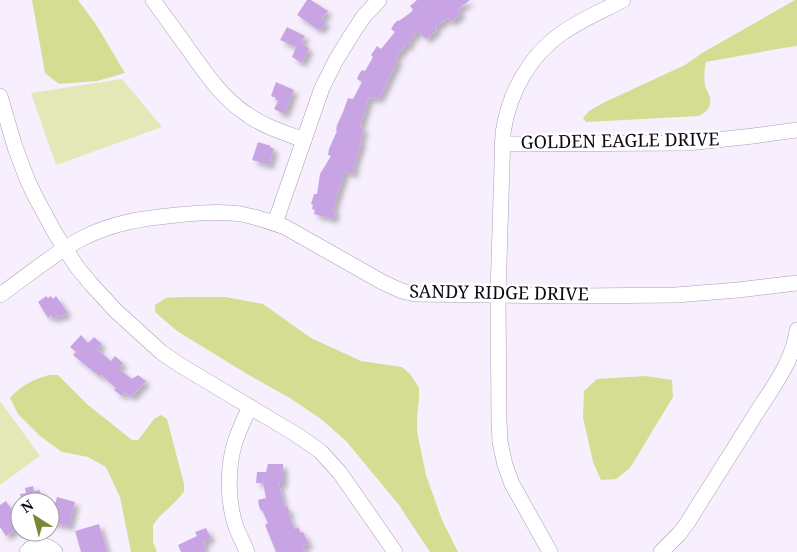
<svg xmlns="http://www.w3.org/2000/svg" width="797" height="552" viewBox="0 0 797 552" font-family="'Noto Serif',serif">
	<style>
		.green { fill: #e2e9b6 }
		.water { fill: #d4de92 }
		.building { fill: #c9a4e5; filter: url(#shadow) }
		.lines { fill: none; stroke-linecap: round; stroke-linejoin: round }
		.minor-casing { stroke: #ab9eb4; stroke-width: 16 }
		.minor { stroke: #fff; stroke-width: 15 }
		.labels { text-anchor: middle; stroke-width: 5; stroke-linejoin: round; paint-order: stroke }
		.street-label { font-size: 18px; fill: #0e0911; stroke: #fff }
	</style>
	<defs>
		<filter id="shadow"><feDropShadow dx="4.5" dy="4.5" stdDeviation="2.5" flood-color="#0004"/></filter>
	</defs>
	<rect width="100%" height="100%" fill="#f7effd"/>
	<g class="green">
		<path d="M122,79l40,48 -106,38 -25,-72z"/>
		<path d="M0,401l40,55 -40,29z"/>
	</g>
	<g class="water">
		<path d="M32,0h46l19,26 28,47 -28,8 -38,3 -14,-11z"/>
		<path d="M795,0h2v46l-14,2 -77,14c-2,7 -2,16 -1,24 1,4 4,7 5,11 2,10 -4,15 -11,19l-113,6 -3,-4 6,-7 16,-9 80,-37 17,-12z"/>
		<path d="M183,297h43l37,7 48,34 50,23 41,6 8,7 9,14v10l-2,19v15l9,43 16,45 16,32h-28l-31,-47 -53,-64 -25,-22 -31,-21 -43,-24 -70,-43 -22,-19v-7l11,-7z"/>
		<path d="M49,375h9l30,30 44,35h6l16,-21 7,-4 6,4 17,65v8l-10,11 -15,14 -6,8v17l4,10h-26l-11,-55 -14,-30 -18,-10 -26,-5 -22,-16 -22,-22 -8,-16c10,-12 24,-19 39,-23z"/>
		<path d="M646,376l26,4 1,17 -43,71 -14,11 -15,1 -8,-18 -10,-45 1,-26 13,-12z"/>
	</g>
	<g class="building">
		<path d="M307,0h4l17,11 -7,8 5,3 -5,7h-4l-20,-14z"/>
		<path d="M417,0h53l-12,9 3,5 -10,8 -3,-4 -13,9 2,3 -11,9 -8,-8 -9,10 1,4h-4l-11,13 3,2 -19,39 -4,-2 -1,2 -5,-2 -9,30 4,2 -4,12h2l-8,24h1l-2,9 -8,-3 -11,34h1l-2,6 3,1 -3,7 -19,-5 1,-4 -3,-1 1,-4 -2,-1 3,-10h3l3,-20 11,-18 -3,-1 1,-6 8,-18 -1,-1 1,-5 6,-13 5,-14 5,1 9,-17 -5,-3 2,-5 3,-4 3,1 8,-14 -2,-2 6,-9 4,3 14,-17 -4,-3 3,-5 4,-4 1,1 11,-8 3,-3 -3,-4z"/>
		<path d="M287,27l18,9 -3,5 1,1 -1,2 7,4 -7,15 -10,-6 4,-10 -16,-7z"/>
		<path d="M276,82l18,8 -3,6 -2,7 -5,11 -10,-5 4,-8 -3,-2 1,-1 -5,-2z"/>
		<path d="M258,142l13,4 -1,1 4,2 -5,16 -17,-5z"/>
		<path d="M46,296l2,2 3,-2 2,3 3,-3 11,16 -6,5 -2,-2 -5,4 -3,-4 -3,3 -10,-16z"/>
		<path d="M81,335l7,8 6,-6 8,7 -5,5 14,12 4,-5 8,7 -5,5 14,11 6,-4 8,6 -15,16 -6,-5 -3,4 -8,-6 2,-2 -15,-13 -2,1 -26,-21 3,-3 -6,-5z"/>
		<path d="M268,464h15v19h-4l5,24 3,-1 3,7 -2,1 7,15 3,-2 3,6 2,-1 6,12 -6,2 2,6h-29l-11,-27 3,-2 -6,-13 -1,1 -2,-5 -1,-6 8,-2 -3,-15h-7l1,-11h9z"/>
		<path d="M33,486l1,5 6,-1 2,12h-20l-2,-8 6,-1 -1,-5z"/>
		<path d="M57,497l18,5 -6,24 -19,-4z"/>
		<path d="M6,501l14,21v4l-14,10 -6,-9v-22z"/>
		<path d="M99,524l8,28h-26l-6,-21z"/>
		<path d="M206,528l5,10 -8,4 2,3 -2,1 3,6h-25l-3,-7 19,-9 -2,-4z"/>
	</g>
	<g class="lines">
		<g class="minor-casing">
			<g id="minor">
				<path d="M153,0c12,17 24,33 36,50 17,24 34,49 59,65 17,12 37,18 56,25"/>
				<path d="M0,96l15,51 12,32 8,17 20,37 22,34 14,17 25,27 45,41 19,13 117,70 23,16 20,22 55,79"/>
				<path d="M502,144l186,-1 65,-7 44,-6"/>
				<path d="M275,223l47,-135 14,-28 18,-29 10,-15 15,-16"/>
				<path d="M0,295c26,-18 54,-42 81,-56 30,-16 62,-21 96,-24 21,-2 43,-4 64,-1 15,3 30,8 44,13l99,56 18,8 13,3 164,2 97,-1 62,-5 59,-7"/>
				<path d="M27,552c8,-9 19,-9 28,0"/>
				<path d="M247,552c-3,-8 -8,-17 -11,-25 -9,-26 -9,-62 0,-88 4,-11 9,-22 14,-32"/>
				<path d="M550,552l-38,-68 -7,-19 -5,-23 -1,-22 -1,-125 5,-162c6,-40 26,-77 59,-100 19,-13 40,-22 61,-33"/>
				<path d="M661,552l18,-18 9,-12c22,-36 45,-71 67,-107 16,-25 39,-55 42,-85"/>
			</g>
		</g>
		<use href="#minor" class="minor"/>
	</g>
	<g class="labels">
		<g class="street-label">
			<text transform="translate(620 141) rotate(-1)" y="6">GOLDEN EAGLE DRIVE</text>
			<text transform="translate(499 293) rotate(1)" y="6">SANDY RIDGE DRIVE</text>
		</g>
	</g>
	<g transform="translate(35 517) rotate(324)"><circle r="24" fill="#ffffff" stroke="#9f9da0"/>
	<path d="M0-4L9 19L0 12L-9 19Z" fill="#7d8632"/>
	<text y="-8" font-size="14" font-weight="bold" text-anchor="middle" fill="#0e0911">N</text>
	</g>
</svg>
